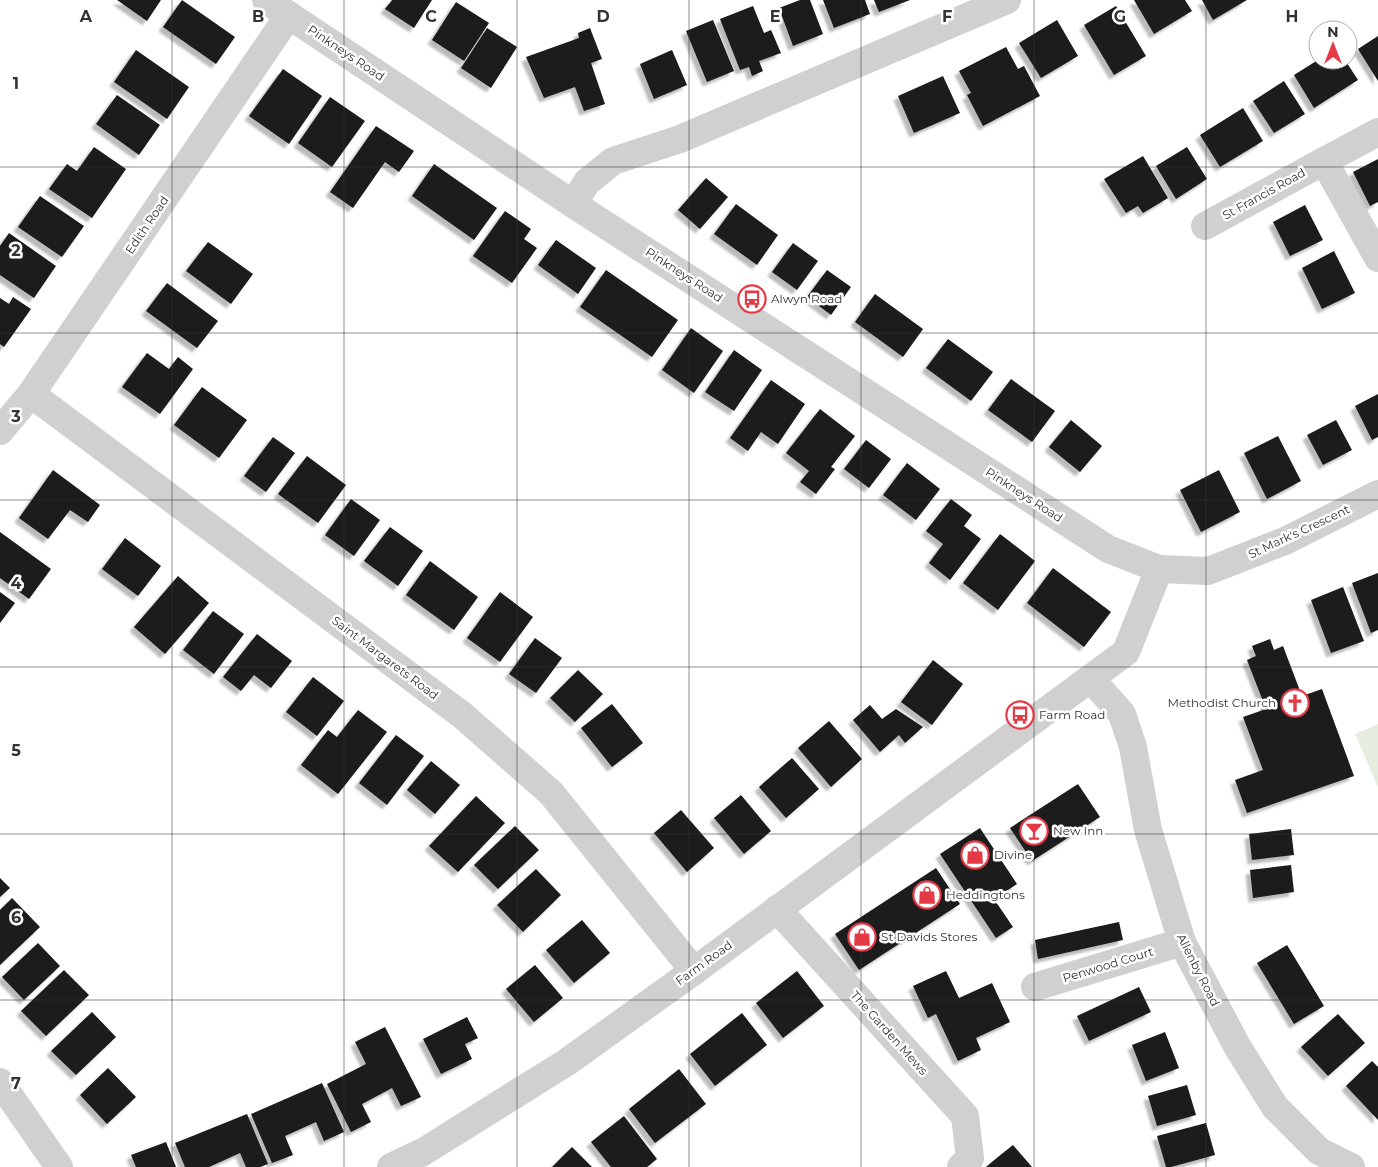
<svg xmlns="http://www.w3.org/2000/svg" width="1378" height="1167" viewBox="0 0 1378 1167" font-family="Montserrat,sans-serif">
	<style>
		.green { fill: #e6ecdf }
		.building { fill: #1a1a1a; filter: url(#shadow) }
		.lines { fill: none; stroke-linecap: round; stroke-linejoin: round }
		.minor { stroke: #d0d0d0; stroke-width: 28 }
		.grid { fill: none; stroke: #333; stroke-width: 1; stroke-opacity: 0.55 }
		.labels { text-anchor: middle; stroke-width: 5; stroke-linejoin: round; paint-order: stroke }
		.street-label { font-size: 12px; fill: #333; stroke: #fff }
		.poi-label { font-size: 12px; fill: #333; stroke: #fff; text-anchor: start }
		.grid-label { font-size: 16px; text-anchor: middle; font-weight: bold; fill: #333; stroke: #fff; stroke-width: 5; stroke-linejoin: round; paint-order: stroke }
	</style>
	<defs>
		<filter id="shadow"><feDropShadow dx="-4.5" dy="4.5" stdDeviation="1" flood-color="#0004"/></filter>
	</defs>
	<rect width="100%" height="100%" fill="#fff"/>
	<path class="green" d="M1378,724v63l-23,-53z"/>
	<g class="building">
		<path d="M117,0h44l-14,21z"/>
		<path d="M182,0l53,37 -19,27 -53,-37z"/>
		<path d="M392,0h40l-18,28 -29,-19z"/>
		<path d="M800,0h10l13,34 -30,12 -14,-38z"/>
		<path d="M823,0h42l5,14 -36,14z"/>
		<path d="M874,0h36l-31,12z"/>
		<path d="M1134,0h51l7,11 -38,23z"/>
		<path d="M1202,0h45l-34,20z"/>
		<path d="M456,2l33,21 -25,38 -32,-21z"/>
		<path d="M753,6l11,27 7,-3 10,23 -22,8 4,10 -11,5 -3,-9 -9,3 -20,-51z"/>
		<path d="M1116,6l30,50 -32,19 -30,-50z"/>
		<path d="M713,20l21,51 -27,11 -21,-51z"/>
		<path d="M1057,20l21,36 -37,22 -22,-35z"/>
		<path d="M487,28l30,19 -26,41 -30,-20z"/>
		<path d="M590,28l12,31 -11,4 14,41 -21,7 -9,-24 -31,11 -18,-41 53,-19 -1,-5z"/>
		<path d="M1378,36v45l-20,-32z"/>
		<path d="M1006,47l12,22 6,-3 16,30 -57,30 -16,-31 4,-2 -12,-22z"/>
		<path d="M136,50l53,37 -22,32 -53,-37z"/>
		<path d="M672,50l15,35 -33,14 -14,-35z"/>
		<path d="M1318,60h27l13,20 -44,28 -20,-33z"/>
		<path d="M283,69l39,27 -33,48 -40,-28z"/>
		<path d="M943,76l17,37 -46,20 -16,-37z"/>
		<path d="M1284,81l21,33 -31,19 -21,-32z"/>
		<path d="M117,95l43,30 -21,30 -43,-31z"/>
		<path d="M330,97l35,24 -33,46 -34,-24z"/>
		<path d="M1243,108l20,33 -43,26 -20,-32z"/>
		<path d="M376,126l38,25 -15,21 -14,-10 -32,46 -23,-16z"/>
		<path d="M94,147l32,22 -34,49 -43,-29 18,-25 10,7z"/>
		<path d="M1187,147l20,32 -31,20 -20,-33z"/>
		<path d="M1143,156l25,42 -25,15 -5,-7 -12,7 -22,-34z"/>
		<path d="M1378,159v43l-8,4 -17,-34z"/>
		<path d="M434,164l63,44 -23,32 -62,-44z"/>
		<path d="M706,178l22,19 -28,32 -22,-19z"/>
		<path d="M40,196l44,30 -22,31 -44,-30z"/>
		<path d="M736,204l42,31 -21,30 -43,-31z"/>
		<path d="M1305,205l18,35 -33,16 -17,-34z"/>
		<path d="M505,211l26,18 -7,10 13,9 -25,35 -39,-27z"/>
		<path d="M9,233l47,33 -22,32 -34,-23v-29z"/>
		<path d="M556,240l40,28 -18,26 -40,-29z"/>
		<path d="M208,242l45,32 -22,30 -45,-33z"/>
		<path d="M793,243l25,18 -21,29 -25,-18z"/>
		<path d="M1334,251l21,42 -33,16 -20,-41z"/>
		<path d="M606,270l72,50 -26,37 -72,-50z"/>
		<path d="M827,270l24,17 -20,28 -24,-18z"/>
		<path d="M167,283l51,38 -21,27 -51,-37z"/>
		<path d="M875,294l48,35 -20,28 -48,-35z"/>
		<path d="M13,297l18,12 -27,38 -4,-3v-46l9,6z"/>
		<path d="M691,328l32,23 -29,42 -32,-23z"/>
		<path d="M948,339l45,33 -22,29 -45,-33z"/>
		<path d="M734,350l28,20 -28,41 -29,-19z"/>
		<path d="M147,353l22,16 9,-12 15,12 -33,45 -38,-27z"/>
		<path d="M1011,379l44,32 -23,31 -44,-32z"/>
		<path d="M771,380l34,24 -27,40 -17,-12 -13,19 -18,-13z"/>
		<path d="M202,387l45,33 -28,38 -45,-33z"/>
		<path d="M1378,394v43l-6,3 -17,-34z"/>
		<path d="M820,409l35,27 -24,31 4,2 -19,25 -16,-12 9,-11 -23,-18z"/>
		<path d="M1071,420l31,26 -22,26 -31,-25z"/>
		<path d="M1336,420l16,30 -29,15 -16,-30z"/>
		<path d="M1278,436l23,45 -34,18 -23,-46z"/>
		<path d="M273,437l22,16 -29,39 -22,-16z"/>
		<path d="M866,440l25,19 -22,29 -25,-19z"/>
		<path d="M307,456l39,29 -28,38 -40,-29z"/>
		<path d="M907,463l33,26 -24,31 -33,-25z"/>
		<path d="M53,470l47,35 -12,17 -18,-12 -22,29 -29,-21z"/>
		<path d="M1219,470l21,42 -39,20 -21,-42z"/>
		<path d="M351,499l29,21 -26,36 -29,-21z"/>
		<path d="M951,499l21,16 -8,11 17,13 -31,41 -21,-17 14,-19 -17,-13z"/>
		<path d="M390,527l33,24 -25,35 -34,-25z"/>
		<path d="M0,532l51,37 -22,30 -29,-21z"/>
		<path d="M1000,534l35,27 -37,49 -35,-27z"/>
		<path d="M125,538l36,28 -23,30 -36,-27z"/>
		<path d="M430,561l48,36 -24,33 -48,-35z"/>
		<path d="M1053,568l58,44 -27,35 -57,-44z"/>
		<path d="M1378,573v57l-7,3 -19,-50z"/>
		<path d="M178,576l31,27 -44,51 -31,-27z"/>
		<path d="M1343,587l21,54 -33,12 -20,-53z"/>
		<path d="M0,592l15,11 -15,20z"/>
		<path d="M500,592l33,25 -33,45 -33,-24z"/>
		<path d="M213,611l31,23 -30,40 -31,-24z"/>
		<path d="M257,634l35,27 -21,27 -17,-13 -13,16 -18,-14z"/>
		<path d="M535,638l27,20 -26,35 -27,-19z"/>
		<path d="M1270,639l4,11 9,-4 19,50 20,-7 32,87 -107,37 -12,-33 28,-10 -20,-53 23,-8 -19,-49 9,-4 -4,-10z"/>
		<path d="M933,660l30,24 -31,41 -31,-23z"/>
		<path d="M578,670l25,24 -28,28 -25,-24z"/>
		<path d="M313,677l31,24 -27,35 -31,-24z"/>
		<path d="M612,704l31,39 -31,24 -31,-39z"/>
		<path d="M870,705l12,14 14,-10 27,18 -18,16 -6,-8 -19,17 -27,-32z"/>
		<path d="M358,710l29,22 -49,62 -37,-29 27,-35 9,7z"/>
		<path d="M829,721l33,38 -31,28 -33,-39z"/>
		<path d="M396,735l28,21 -37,49 -28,-22z"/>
		<path d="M792,758l27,31 -33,29 -27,-31z"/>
		<path d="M431,761l29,24 -25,29 -28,-24z"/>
		<path d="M1078,784l22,33 -68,44 -22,-33z"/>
		<path d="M741,795l30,36 -27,23 -30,-36z"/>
		<path d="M476,796l29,27 -47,49 -29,-26z"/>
		<path d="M681,810l33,38 -27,24 -33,-39z"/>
		<path d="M515,826l24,24 -41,39 -24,-24z"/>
		<path d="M980,828l37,56 -23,15 19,28 -17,11 -56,-84z"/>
		<path d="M1291,829l3,26 -42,5 -3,-26z"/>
		<path d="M1291,865l3,27 -41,6 -3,-28z"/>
		<path d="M936,868l24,36 -101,66 -24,-36z"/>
		<path d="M536,869l25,26 -38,37 -26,-27z"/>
		<path d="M0,878l10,10 -10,9z"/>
		<path d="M12,898l28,29 -40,38v-55z"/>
		<path d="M582,920l28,33 -36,30 -28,-33z"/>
		<path d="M1119,922l4,18 -85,19 -3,-19z"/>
		<path d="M38,943l22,23 -36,34 -22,-23z"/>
		<path d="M1287,945l37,61 -30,18 -37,-61z"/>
		<path d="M535,965l28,33 -29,24 -28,-33z"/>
		<path d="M64,970l25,25 -43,41 -25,-25z"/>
		<path d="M797,971l27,35 -41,32 -27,-35z"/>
		<path d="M946,971l13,27 33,-15 18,39 -34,16 5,12 -23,11 -22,-47 -8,4 -15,-32z"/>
		<path d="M1139,987l12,25 -62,29 -12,-25z"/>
		<path d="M92,1012l24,25 -40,38 -25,-24z"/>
		<path d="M742,1013l25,32 -52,41 -25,-32z"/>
		<path d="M1338,1014l27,29 -37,33 -27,-29z"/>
		<path d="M467,1017l11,21 -13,6 7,15 -31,15 -18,-35z"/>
		<path d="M385,1027l36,70 -20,9 -9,-18 -30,16 9,18 -20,10 -24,-48 39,-20 -11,-22z"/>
		<path d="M1165,1032l14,36 -33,13 -14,-36z"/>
		<path d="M1372,1061l6,6v53l-32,-34z"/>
		<path d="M108,1068l28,29 -29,27 -27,-29z"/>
		<path d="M679,1069l27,35 -51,39 -26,-34z"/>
		<path d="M322,1083l22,49 -20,9 -8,-19 -31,14 8,19 -21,8 -21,-49z"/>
		<path d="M1187,1085l9,30 -39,11 -9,-30z"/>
		<path d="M247,1114l21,50 -8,3h-14l-6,-14 -31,14h-24l-10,-24z"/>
		<path d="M624,1116l33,43 -10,8h-36l-20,-25z"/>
		<path d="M1206,1123l9,32 -44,12h-5l-9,-31z"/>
		<path d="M166,1142l10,25h-40l-5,-12z"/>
		<path d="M1013,1145l19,22h-46l12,-10z"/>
		<path d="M572,1147l20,20h-40z"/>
	</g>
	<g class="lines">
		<g class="minor">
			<path d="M266,0l307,204 535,345 51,20 49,2 77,-30 93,-47"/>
			<path d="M1324,161l54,-29"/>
			<path d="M573,204l14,-22 26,-21 67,-22 327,-139"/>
			<path d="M1205,226l119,-65 54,97"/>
			<path d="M31,394l431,321 89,78 143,178"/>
			<path d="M0,431l31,-37 258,-379"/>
			<path d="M1091,679l31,35 11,33 15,83 34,112 55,104 38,61 44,44 32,16"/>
			<path d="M777,909l188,207 5,42 -9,9"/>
			<path d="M1035,987l147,-45"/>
			<path d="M0,1082l59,85"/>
			<path d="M391,1167l32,-15 144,-90 127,-91 432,-319 33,-83"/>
		</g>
	</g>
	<path class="grid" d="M172,0v1167M344,0v1167M517,0v1167M689,0v1167M861,0v1167M1034,0v1167M1206,0v1167M0,167h1378M0,333h1378M0,500h1378M0,667h1378M0,834h1378M0,1000h1378"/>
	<defs>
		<g id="bus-ring" transform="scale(1.4375)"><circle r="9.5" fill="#fff" stroke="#e63946" stroke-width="1.5"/><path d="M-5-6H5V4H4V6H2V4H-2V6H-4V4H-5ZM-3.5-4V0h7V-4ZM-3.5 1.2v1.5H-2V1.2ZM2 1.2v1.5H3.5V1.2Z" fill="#e63946"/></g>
		<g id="church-ring" transform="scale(1.4375)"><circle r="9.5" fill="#fff" stroke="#e63946" stroke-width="1.5"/><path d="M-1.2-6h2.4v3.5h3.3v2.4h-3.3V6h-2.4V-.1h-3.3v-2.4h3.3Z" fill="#e63946"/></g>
		<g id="bar-ring" transform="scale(1.4375)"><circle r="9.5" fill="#fff" stroke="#e63946" stroke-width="1.5"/><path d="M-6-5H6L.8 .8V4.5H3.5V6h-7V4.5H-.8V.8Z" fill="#e63946"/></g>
		<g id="shop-ring" transform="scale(1.4375)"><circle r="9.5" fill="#fff" stroke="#e63946" stroke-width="1.5"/><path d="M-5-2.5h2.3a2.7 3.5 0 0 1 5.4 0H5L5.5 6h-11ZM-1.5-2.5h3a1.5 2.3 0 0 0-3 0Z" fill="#e63946"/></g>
	</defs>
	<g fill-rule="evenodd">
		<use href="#bus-ring" x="752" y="299"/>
		<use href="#church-ring" x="1295" y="703"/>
		<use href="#bus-ring" x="1020" y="715"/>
		<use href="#bar-ring" x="1034" y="831"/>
		<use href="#shop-ring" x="975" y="855"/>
		<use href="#shop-ring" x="927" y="895"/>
		<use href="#shop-ring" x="862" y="937"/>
	</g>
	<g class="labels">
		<g class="street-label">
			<text transform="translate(346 53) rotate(34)" y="4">Pinkneys Road</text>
			<text transform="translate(1264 194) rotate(-29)" y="4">St Francis Road</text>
			<text transform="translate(147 225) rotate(-56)" y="4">Edith Road</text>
			<text transform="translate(684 275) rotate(33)" y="4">Pinkneys Road</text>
			<text transform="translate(1024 495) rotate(33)" y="4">Pinkneys Road</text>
			<text transform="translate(1299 532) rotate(-25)" y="4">St Mark's Crescent</text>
			<text transform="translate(385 658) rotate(37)" y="4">Saint Margarets Road</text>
			<text transform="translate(704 963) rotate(-36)" y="4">Farm Road</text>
			<text transform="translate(1108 965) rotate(-17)" y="4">Penwood Court</text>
			<text transform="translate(1198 970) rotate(63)" y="4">Allenby Road</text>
			<text transform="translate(889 1033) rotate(48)" y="4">The Garden Mews</text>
		</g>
		<g class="poi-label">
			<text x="771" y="303">Alwyn Road</text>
			<text x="1276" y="707" text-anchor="end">Methodist Church</text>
			<text x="1039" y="719">Farm Road</text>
			<text x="1053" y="835">New Inn</text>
			<text x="994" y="859">Divine</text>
			<text x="946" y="899">Heddingtons</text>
			<text x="881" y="941">St Davids Stores</text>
		</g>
	</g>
	<g class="grid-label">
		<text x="86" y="22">A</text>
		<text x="258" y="22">B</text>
		<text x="431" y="22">C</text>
		<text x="603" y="22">D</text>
		<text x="775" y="22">E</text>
		<text x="947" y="22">F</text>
		<text x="1120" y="22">G</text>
		<text x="1292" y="22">H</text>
		<text x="16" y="89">1</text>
		<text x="16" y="256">2</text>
		<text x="16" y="422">3</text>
		<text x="16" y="589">4</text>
		<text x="16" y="756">5</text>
		<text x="16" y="923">6</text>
		<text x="16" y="1089">7</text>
	</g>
	<g transform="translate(1333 45)"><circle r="24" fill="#ffffff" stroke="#adadad"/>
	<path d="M0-4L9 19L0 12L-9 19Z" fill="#e63946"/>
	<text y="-8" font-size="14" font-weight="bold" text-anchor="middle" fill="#333333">N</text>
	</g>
</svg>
